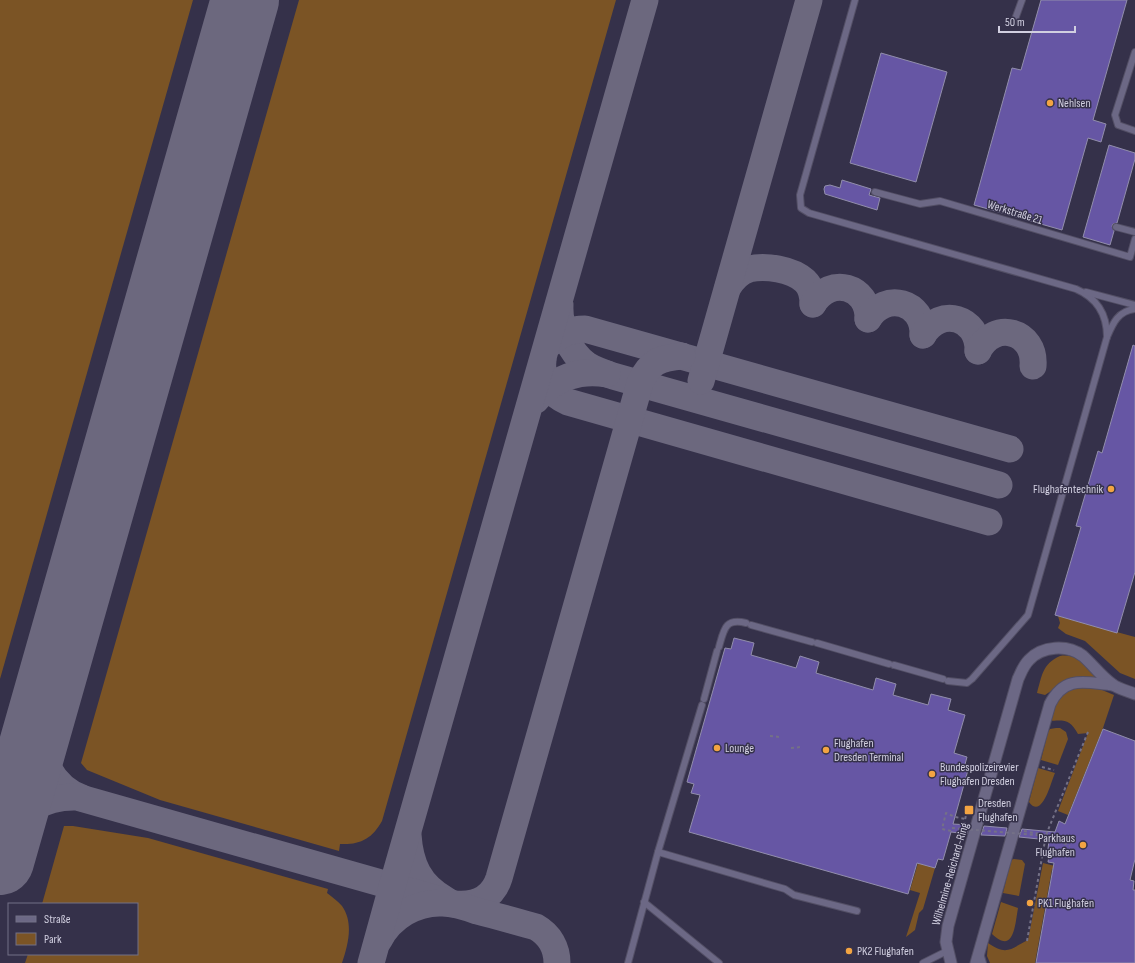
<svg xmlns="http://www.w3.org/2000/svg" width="1135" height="963" viewBox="0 0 1135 963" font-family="'Sofia Sans Condensed',sans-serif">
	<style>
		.green { fill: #7b5425 }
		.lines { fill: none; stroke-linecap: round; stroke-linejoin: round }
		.taxiway { stroke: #6c687e; stroke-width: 27 }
		.runway { stroke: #6c687e; stroke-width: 68 }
		.building { fill: #6656a4; stroke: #928eac }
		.service-casing { stroke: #534f65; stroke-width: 8 }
		.minor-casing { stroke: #534f65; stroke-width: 13 }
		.path { stroke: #747187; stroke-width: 2; stroke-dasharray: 3 3; stroke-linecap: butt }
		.service { stroke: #6c6885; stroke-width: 6 }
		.minor { stroke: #6c6885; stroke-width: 11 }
		.path-bridge { stroke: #747187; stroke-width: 2; stroke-dasharray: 3 3; stroke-linecap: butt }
		.poi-dot { fill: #f3a442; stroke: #35314a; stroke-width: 1.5 }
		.labels { text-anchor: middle; stroke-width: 3; stroke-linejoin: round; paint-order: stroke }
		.poi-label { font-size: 12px; fill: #d1cfe0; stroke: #35314a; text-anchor: start }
		.street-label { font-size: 12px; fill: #d1cfe0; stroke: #35314a }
	</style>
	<rect width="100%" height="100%" fill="#35314a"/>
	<g class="green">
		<path d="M0,0h193l-193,679z"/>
		<path d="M299,0h317l-234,821c-10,18 -22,24 -42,23l-1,7 -179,-51 -73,-30 -6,-7z"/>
		<path d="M1058,616l77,21v42l-15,-6 -35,-32 -19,-7 -8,-6 2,-5z"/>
		<path d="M1060,656c18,-3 28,12 39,23 -25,-5 -34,3 -54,16l-8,-2c5,-17 5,-29 23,-37z"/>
		<path d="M1076,686l19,1 19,8 -11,33 -35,87 -10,-4 30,-78 -10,1c-8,-15 -14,-14 -29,-13 6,-21 8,-26 27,-35z"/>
		<path d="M1056,728h4l6,4 2,7 -10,26 -17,-5 7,-28 2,-3z"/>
		<path d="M1038,768l17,5c-4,9 -13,47 -26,29z"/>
		<path d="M64,826h9l75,12 180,51 -1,4c5,4 11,8 15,13 12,17 6,39 0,57h-317l3,-9h109v-50h-95z"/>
		<path d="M1014,859l8,1 3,4 -6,32 -16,-3 8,-33z"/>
		<path d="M918,863l17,5 -12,41 -4,4 -4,17 -9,7 14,-44 -10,-3z"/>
		<path d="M1043,863l12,3 -1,3h-2l-17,94h-45l-3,-7 1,-13c19,13 22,6 40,-3z"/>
		<path d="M1001,902l17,6c-3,17 -4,47 -26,26z"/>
	</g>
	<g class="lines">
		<g class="taxiway">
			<path d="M728,287c5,-8 11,-15 21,-18 16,-4 43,0 56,12 6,6 8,14 8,23"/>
			<path d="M813,304c17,-29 56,-18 55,15"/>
			<path d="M560,305c-1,22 9,47 27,60 8,5 17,8 26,11l386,109"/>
			<path d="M868,319c17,-28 56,-18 55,16"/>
			<path d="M923,335c17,-29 56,-18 55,16"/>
			<path d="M551,343c10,-10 21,-14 34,-14l425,120"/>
			<path d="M978,351c16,-32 58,-20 55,15"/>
			<path d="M543,360c-2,20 6,34 25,42l421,120"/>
			<path d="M701,381l108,-381"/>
			<path d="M536,400c17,-22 44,-31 71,-26"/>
			<path d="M40,719c-6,31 11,68 42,79"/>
			<path d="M408,835c2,29 11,50 38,65"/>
			<path d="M5,843c10,-31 40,-47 72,-46l378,107c21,2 38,-7 44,-26l141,-495c9,-21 20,-25 42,-27"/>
			<path d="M379,940c12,-23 37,-38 63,-37 12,0 24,4 35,8 20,5 40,11 59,16 14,8 21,21 21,36"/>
			<path d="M371,963l21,-76 253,-887"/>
		</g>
		<path class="runway" d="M0,861l245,-861"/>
	</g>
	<g class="building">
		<path d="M1041,0h86l-34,120 13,4 -5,18 -13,-4 -26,92 -88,-25 38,-137 9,2z"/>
		<path d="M881,53l66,19 -31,110 -66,-19z"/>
		<path d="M1109,145l26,8v6l-18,64 -4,1 -1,2 2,5 -4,14 -27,-8z"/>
		<path d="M842,180l29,9 -2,6 11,3 -3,12 -52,-16 -1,-5 1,-3 5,-1 10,3z"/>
		<path d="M1133,345l2,1v226l-18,61 -62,-18 26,-88 -5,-1 22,-75 4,2z"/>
		<path d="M734,638l20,5 -3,12 45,13 4,-12 19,6 -3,11 57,17 3,-12 20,6 -3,11 35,10 3,-11 20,5 -3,11 17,5 -11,38 13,4 -3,11 4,2 -15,54 16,1 -2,9 -16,-2 -8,28 -5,-1 -3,9 -18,-5 -9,31 -219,-62 11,-37 -9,-2 3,-9 -7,-2 38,-134 6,1z"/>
		<path d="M1103,729l32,12v118l-5,21 4,1 -1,9h2v73h-99l18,-100 -6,-1 2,-12 -2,-1 1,-9 -30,-3 3,-8 33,3 4,-11 6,3z"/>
		<path d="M984,826l23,2 -2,8 -24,-1z"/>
	</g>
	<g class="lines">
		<g class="service-casing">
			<g id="service">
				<path d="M855,0l-55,195 1,13 8,5 267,76c21,9 31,25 31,48"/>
				<path d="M1014,22l8,-22"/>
				<path d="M1135,52l-20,63 3,10 17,6"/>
				<path d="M875,192l45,12 20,-3 190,56 5,-18"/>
				<path d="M1116,227l19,5"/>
				<path d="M1086,292l49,13"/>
				<path d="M751,625l61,17"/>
				<path d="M817,643l72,21"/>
				<path d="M719,647c5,-18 6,-29 27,-24"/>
				<path d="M894,665l49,14"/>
				<path d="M948,681l19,2 5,-4 56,-64 79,-278c6,-14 11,-26 28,-28"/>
				<path d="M704,699l13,-48"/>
				<path d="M658,852l127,37 9,6 63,16"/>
				<path d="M644,902l75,61"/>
				<path d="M980,953l3,10"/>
				<path d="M628,963l30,-111 44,-147"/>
				<path d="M923,963l24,-12"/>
			</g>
		</g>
		<g class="minor-casing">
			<g id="minor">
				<path d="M951,963l-5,-21 2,-16 70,-247c3,-6 5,-13 11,-19 13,-14 38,-16 54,-4 10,9 18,20 29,28 6,5 16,7 23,10"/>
				<path d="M976,963l74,-259c15,-30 37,-21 63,-19"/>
			</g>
		</g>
		<g class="path">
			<path d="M770,736l10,1"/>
			<path d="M791,748l10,-1"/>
			<path d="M1042,767l12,3"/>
			<path d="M964,825l2,-10"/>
			<path d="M951,831l-9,-2 4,-16 9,4 11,2"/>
			<path d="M1024,831l25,5 21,10"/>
			<path d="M1027,941l19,-106 42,-103"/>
		</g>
		<use href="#service" class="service"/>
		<use href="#minor" class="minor"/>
		<path class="path-bridge" d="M952,828l97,8"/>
	</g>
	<g class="poi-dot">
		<circle cx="1050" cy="103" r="4"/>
		<circle cx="1111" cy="489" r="4"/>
		<circle cx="717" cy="748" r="4"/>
		<circle cx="826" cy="750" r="4"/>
		<circle cx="932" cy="774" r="4"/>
		<rect x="964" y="805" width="10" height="10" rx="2"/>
		<circle cx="1083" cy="845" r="4"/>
		<circle cx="1030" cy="903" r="4"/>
		<circle cx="849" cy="951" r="4"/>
	</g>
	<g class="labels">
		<g class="poi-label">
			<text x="1058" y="107">Nehlsen</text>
			<text x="1103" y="493" text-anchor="end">Flughafentechnik</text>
			<text x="834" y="747">Flughafen<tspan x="834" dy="14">Dresden Terminal</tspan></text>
			<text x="725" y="752">Lounge</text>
			<text x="940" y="771">Bundespolizeirevier<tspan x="940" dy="14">Flughafen Dresden</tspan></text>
			<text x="978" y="807">Dresden<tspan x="978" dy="14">Flughafen</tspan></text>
			<text x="1075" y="842" text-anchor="end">Parkhaus<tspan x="1075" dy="14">Flughafen</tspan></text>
			<text x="1038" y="907">PK1 Flughafen</text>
			<text x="857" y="955">PK2 Flughafen</text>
		</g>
		<g class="street-label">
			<text transform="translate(1015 212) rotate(17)" y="4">Werkstraße 21</text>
			<text transform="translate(950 874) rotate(-74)" y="4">Wilhelmine-Reichard-Ring</text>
		</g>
	</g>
	<rect x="8" y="903" width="130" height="52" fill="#35314a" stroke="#737086"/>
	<rect x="16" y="916" width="20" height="6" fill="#6c6885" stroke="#737086"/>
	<text x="44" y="923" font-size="12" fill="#d1cfe0">Straße</text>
	<rect x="16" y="933" width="20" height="12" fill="#7b5425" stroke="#737086"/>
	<text x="44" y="943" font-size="12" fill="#d1cfe0">Park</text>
	<path d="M999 26v6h76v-6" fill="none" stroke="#d1cfe0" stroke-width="2"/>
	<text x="1005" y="26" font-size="12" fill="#d1cfe0" stroke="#35314a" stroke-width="3" paint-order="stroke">50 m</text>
</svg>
